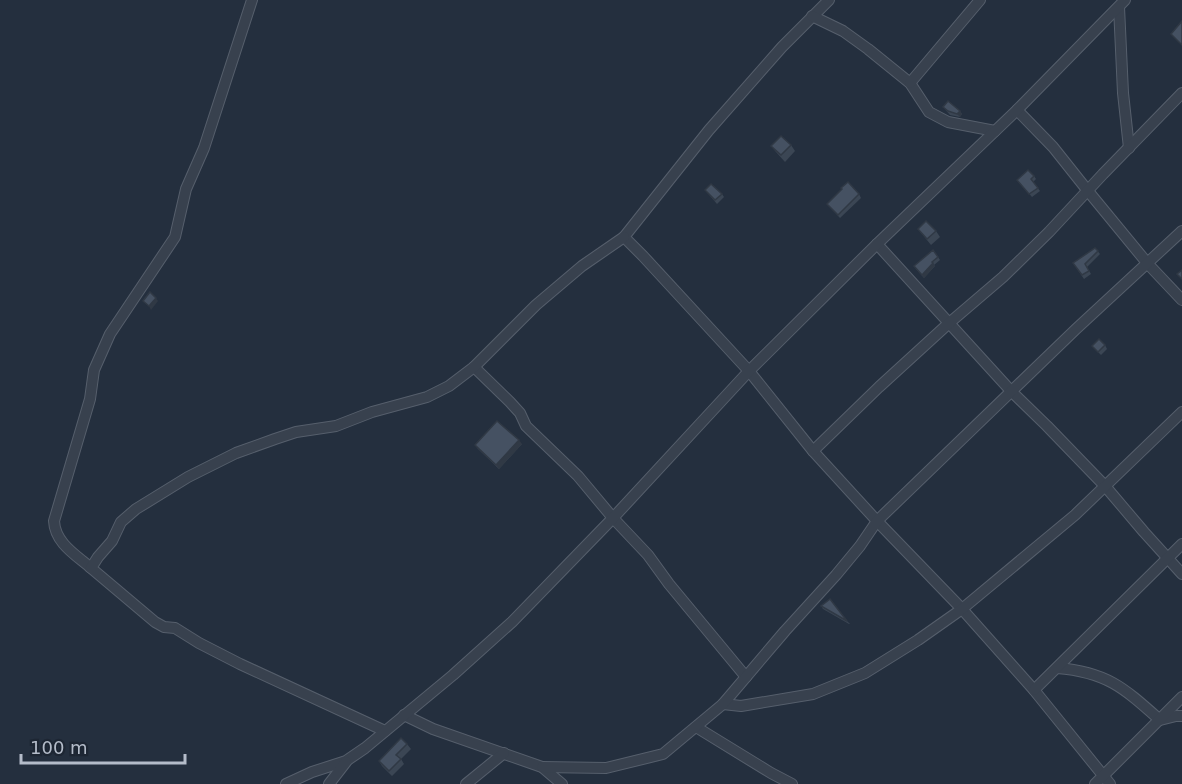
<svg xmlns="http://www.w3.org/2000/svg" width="1182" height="784" viewBox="0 0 1182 784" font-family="'DejaVu Sans',sans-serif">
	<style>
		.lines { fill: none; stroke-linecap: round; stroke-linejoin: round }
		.street-casing { stroke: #565f6c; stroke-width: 12 }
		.street { stroke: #38414e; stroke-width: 10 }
		.wall { fill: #3b4654 }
		.shaded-wall { fill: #303945 }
		.building { fill: #455162; stroke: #303945; stroke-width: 1.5 }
	</style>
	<rect width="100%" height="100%" fill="#242f3e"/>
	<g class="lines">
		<g class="street-casing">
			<g id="street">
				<path d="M829,0l-47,47 -73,83 -85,107 19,19 106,115 64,80 64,70 85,88 72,81 76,94"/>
				<path d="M1119,7l4,86 6,55"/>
				<path d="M812,16l31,15 25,18 42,34 19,29 19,10 47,9"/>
				<path d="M910,83l70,-83"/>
				<path d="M1017,110l36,37 35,44 60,73 34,36"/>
				<path d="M877,244l134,147 36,35 58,60 39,46 38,42"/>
				<path d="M474,367l36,35 10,11 6,13 52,50 35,42 35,37 21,29 77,93"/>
				<path d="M813,451l66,-64 69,-63 55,-47 46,-45 54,-58 79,-81"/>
				<path d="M91,568c-15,-13 -36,-25 -37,-47l36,-122 4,-29 16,-36 65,-97 11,-48 18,-41 48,-148"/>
				<path d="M1057,668c50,4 67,20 103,52l16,-4h6"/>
				<path d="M1034,690l148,-146"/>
				<path d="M723,704l18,2 72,-12 52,-21 53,-33 44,-31 113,-94 107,-103"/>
				<path d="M404,715l29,14 109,38 20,17"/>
				<path d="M696,727l75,46 21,11"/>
				<path d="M385,731l-145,-67 -41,-21 -24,-15 -11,-1 -9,-5 -64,-54 7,-11 14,-16 9,-19 15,-13 52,-32 48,-24 39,-14 21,-7 40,-6 36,-14 55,-15 22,-11 25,-19 62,-62 46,-39 42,-29"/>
				<path d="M542,767l64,1 57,-14 60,-50 62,-73 51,-56 24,-29 17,-25 199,-192 106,-98"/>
				<path d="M286,784l26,-12 34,-11 19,-13 88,-73 59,-53 101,-104 136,-147 128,-127 140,-134 108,-110"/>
				<path d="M329,784l17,-22"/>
				<path d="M466,784l38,-31"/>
				<path d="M1095,784l87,-87"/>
			</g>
		</g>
		<use href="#street" class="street"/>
	</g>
	<g class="wall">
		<path d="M943,107l17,4 2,3 -2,3 -10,-2z"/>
		<path d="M791,145l4,6 -10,11 -9,-10 -5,-6z"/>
		<path d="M1034,176l2,3 -3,3 7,9 -8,6 -12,-14z"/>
		<path d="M705,190l17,4 2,3 -7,7z"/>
		<path d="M859,194l2,4 -21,20 -13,-14z"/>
		<path d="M918,229l18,2 4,6 -9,8z"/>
		<path d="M1095,248l5,6 -13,13 4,7 -7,5 -11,-16z"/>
		<path d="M933,250l7,10 -6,5 1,1 -11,12 -8,-9z"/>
		<path d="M1105,345l2,4 -6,6 -9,-9z"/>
		<path d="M522,444l-23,25 -21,-20 -3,-4z"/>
		<path d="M821,606l26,15 3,3h-1l-26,-15z"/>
		<path d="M407,744l4,5 -10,10 3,5 -12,12 -10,-10 -3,-5z"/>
	</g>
	<g class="shaded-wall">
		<path d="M960,111l2,3 -2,3 -3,-3z"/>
		<path d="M933,263l2,3 -11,12 -2,-3z"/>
		<path d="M156,298l2,3 -7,9 -2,-4z"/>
		<path d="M519,440l3,4 -23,25 -3,-4z"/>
	</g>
	<g class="building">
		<path d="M1182,21v24l-11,-11z"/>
		<path d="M948,101l12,10 -3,3 -9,-3 -5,-4z"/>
		<path d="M781,136l10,9 -10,10 -10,-9z"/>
		<path d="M1028,170l6,6 -3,3 7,9 -9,6 -12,-14z"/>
		<path d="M848,182l11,12 -21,21 -11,-11 15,-15 -1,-1z"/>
		<path d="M711,184l11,10 -7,6 -10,-10z"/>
		<path d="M926,221l10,10 -9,8 -9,-10z"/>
		<path d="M1095,248l3,3 -13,13 4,7 -7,4 -9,-12z"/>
		<path d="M933,250l5,7 -6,5 1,1 -11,12 -8,-9z"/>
		<path d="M1182,270v9l-5,-5z"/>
		<path d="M150,292l6,6 -7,8 -6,-5z"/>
		<path d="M1099,339l6,6 -7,7 -6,-6z"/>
		<path d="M497,421l22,19 -23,25 -21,-20z"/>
		<path d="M830,599l17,22 -26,-15z"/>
		<path d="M401,738l6,6 -11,11 5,4 -12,12 -10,-10z"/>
	</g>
	<path d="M21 754v9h164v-9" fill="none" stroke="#b4bcc9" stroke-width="3"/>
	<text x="30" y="754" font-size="18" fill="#b4bcc9" stroke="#1d2633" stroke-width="4.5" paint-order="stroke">100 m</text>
</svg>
